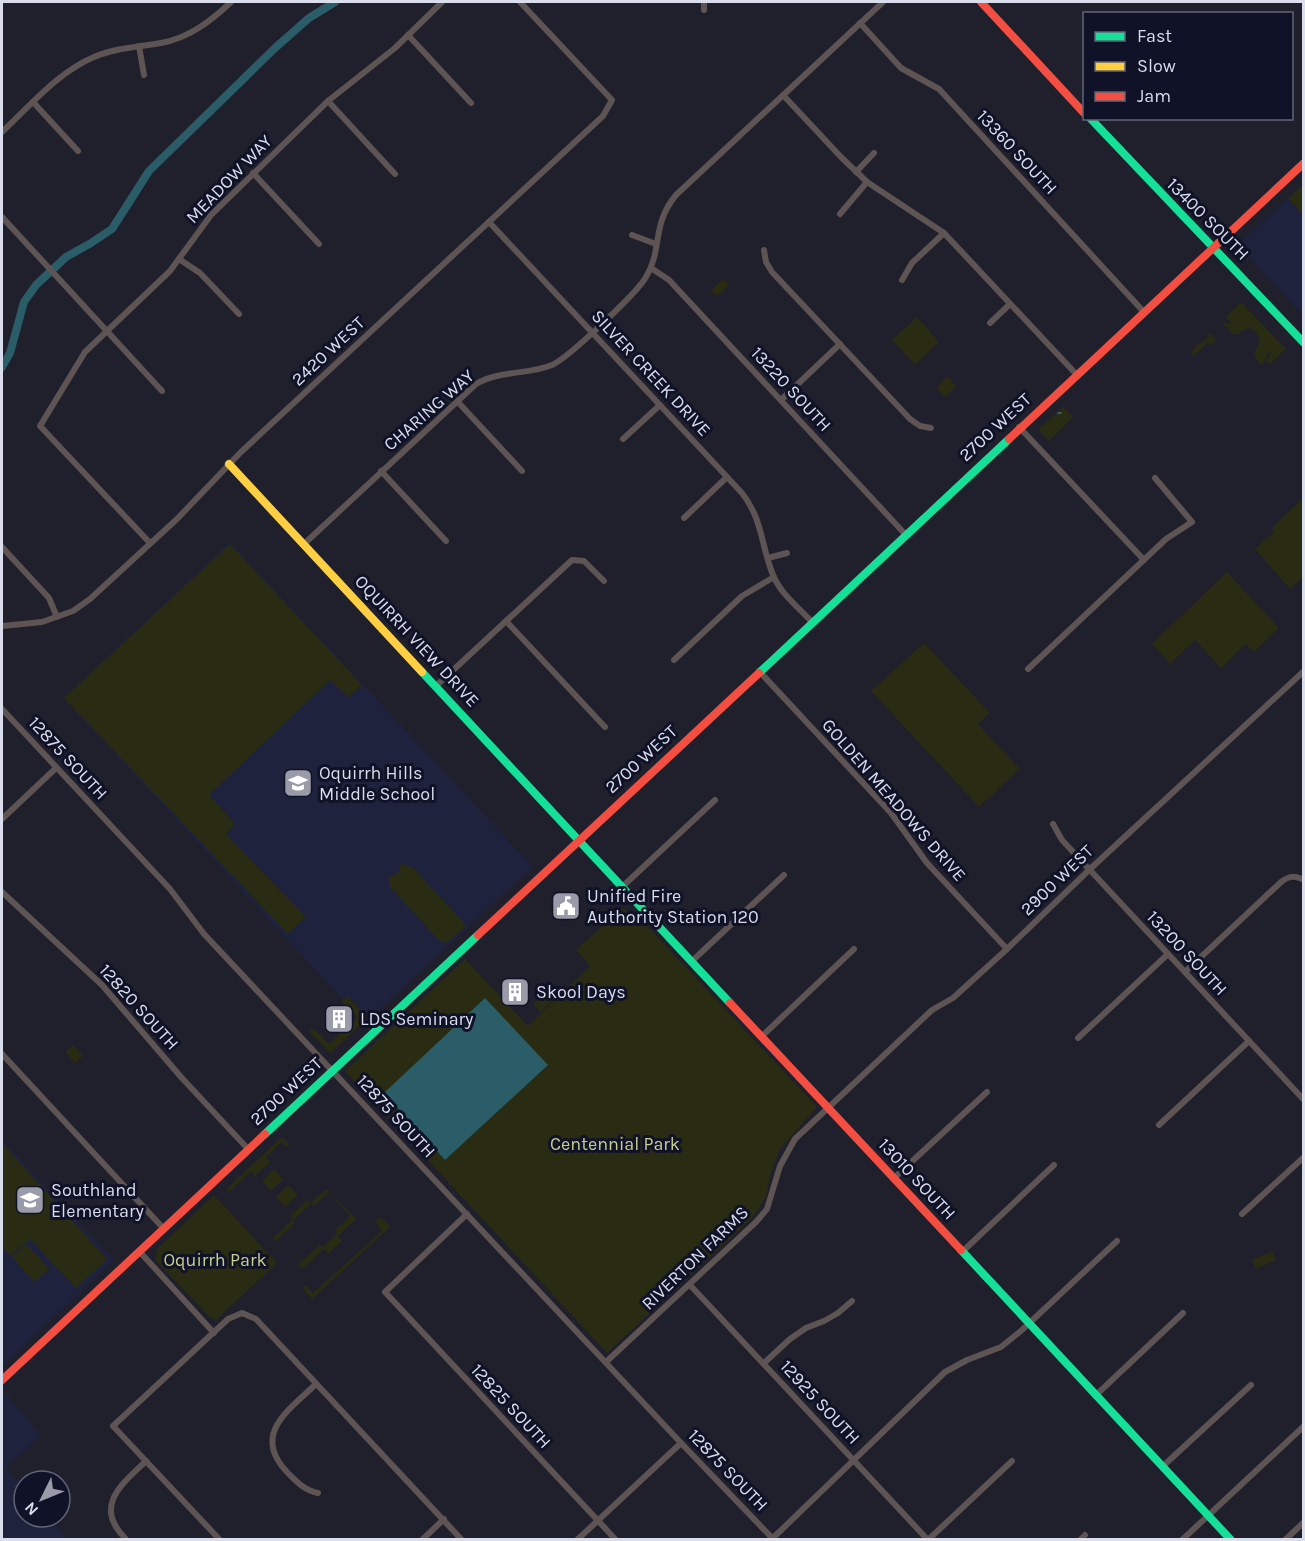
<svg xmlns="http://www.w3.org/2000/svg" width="1305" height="1541" viewBox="0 0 1305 1541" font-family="Karla,sans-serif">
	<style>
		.built { fill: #1f223c }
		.green { fill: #292b12 }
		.water { fill: #2a5d67 }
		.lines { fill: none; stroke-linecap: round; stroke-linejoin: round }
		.stream { stroke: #2a5d67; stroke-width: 2 }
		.canal { stroke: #2a5d67; stroke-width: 8 }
		.street { stroke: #5d5453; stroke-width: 6 }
		.fast { stroke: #16e098; stroke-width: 8 }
		.slow { stroke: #ffcf43; stroke-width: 8 }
		.jam { stroke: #f24e42; stroke-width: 8 }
		.labels { text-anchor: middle; stroke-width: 6; stroke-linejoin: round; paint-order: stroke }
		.street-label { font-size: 18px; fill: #daddec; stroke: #101328 }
		.poi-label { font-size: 18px; fill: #daddec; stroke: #101328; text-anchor: start }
		.park-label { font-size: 18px; fill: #c6cf8b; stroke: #101328 }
	</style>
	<rect width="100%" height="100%" fill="#1f202c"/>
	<g class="built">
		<path d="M1303,185v130l-65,-71z"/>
		<path d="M230,542l303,325 -168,156 -302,-325z"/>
		<path d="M2,1140l112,120 -112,107z"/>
		<path d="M3,1391l38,44 -35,33 18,21v28h25l19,22h-66z"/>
	</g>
	<g class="green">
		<path d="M1303,185v30l-15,-17z"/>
		<path d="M723,279l6,6 -12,11 -6,-6z"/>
		<path d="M1241,302l45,47 -16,15 -4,-4 3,-4v-5l-7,15 -7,-8 1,-1 -2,-5c8,-10 7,-17 -4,-24l-5,1 -6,5h-7l-9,-11 2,-1 3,3 3,-3 -5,-5z"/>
		<path d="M917,317l22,25 -24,23 -23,-25z"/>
		<path d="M1210,332l6,8 -5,5 -3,-3 -15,15 -1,-7 7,-7 7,-3z"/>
		<path d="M947,376l9,10 -11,11 -8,-9z"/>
		<path d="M1063,407l10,10 -24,24 -9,-10v-3z"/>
		<path d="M1303,498v78l-13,13 -35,-40 19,-17 -2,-4z"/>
		<path d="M230,544l132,141 -13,12 -19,-17 -121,115 26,29 -9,10 80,83 -18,17 -224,-236z"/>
		<path d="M1227,572l52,56 -25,24 -8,-8 -25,24 -26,-28 -25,24 -18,-20z"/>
		<path d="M924,643l66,70 -12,11 42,45 -41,38 -108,-116z"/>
		<path d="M404,864l9,4 50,54 2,5 -19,16 -6,-2 -51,-55v-10c7,0 12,-4 11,-11z"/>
		<path d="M622,908l16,8 179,191 -37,42 -9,23 -5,25 -13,20 -146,136 -262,-282 120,-112 63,67 62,-60 -14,-16z"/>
		<path d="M551,988l7,7 -17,17 -8,-8z"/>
		<path d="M347,996l21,22 -38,35 -21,-22 4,-3 16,16 28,-27 -16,-16z"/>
		<path d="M73,1045l10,11 -8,7 -10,-11z"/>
		<path d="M282,1137l7,7 -2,3 -5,-5 -16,15 4,5 -15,14 -4,-5 -22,21 -3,-3z"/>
		<path d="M2,1143l105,116 -31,29 -46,-49 -20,17 -8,-9z"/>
		<path d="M274,1169l9,10 -12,12 -9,-10z"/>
		<path d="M288,1185l10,10 -13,12 -9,-10z"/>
		<path d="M327,1189l29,30 -18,17 4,5 -14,13 -4,-5 -21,20 -5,-5 22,-19 3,2 14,-13 -2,-4 15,-14 -21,-24 -15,14 -3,-2 -18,16 2,3 -19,18 -3,-3 20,-19 -3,-3 17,-16 3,3z"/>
		<path d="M214,1195l63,68 -61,57 -5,-2 -56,-58 3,-12z"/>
		<path d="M381,1217l9,10 -78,72 -10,-11 3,-3 8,8 69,-62 -7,-9z"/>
		<path d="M26,1244l23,25 -15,13 -22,-25z"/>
		<path d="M1272,1251l4,9 -20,9 -4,-9z"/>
	</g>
	<path class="water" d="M485,998l63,67 -103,95 -61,-67z"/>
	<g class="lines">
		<path class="stream" d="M1058,413h3"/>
		<path class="canal" d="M2,367l8,-14 14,-51 12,-17 30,-28 25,-14 21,-14 37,-58 126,-123 34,-30 26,-16"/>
		<g class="street">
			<path d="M704,2v8"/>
			<path d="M860,23l41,45 38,21 204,222"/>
			<path d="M408,35l63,68"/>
			<path d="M139,46l5,29"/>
			<path d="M783,95l58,62 26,25 77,51 132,141"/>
			<path d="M328,101l67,73"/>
			<path d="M33,102l45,49"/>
			<path d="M2,132c28,-26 56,-60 92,-75 21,-9 44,-10 67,-14 28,-5 50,-22 70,-41"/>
			<path d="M856,172l18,-19"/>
			<path d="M253,173l66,71"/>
			<path d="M840,214l27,-32"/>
			<path d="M2,217l160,174"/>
			<path d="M489,222l253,271c21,27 19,53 31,82 7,18 26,33 39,47"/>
			<path d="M632,235l24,9"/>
			<path d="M764,250l2,12 6,10 138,147 10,7 11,2"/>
			<path d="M179,259l21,14 39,41"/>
			<path d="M651,268l18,12 236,254"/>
			<path d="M902,280l10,-17 32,-30"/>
			<path d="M990,323l20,-19"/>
			<path d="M781,400l59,-56"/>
			<path d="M457,401l65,70"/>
			<path d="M1019,427l125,133"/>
			<path d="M623,439l37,-34"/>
			<path d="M381,471l65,70"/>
			<path d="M684,518l43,-41"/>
			<path d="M150,543l-110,-117 45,-74 85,-81 41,-56 117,-114 67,-53 47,-46"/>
			<path d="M304,544l172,-160c24,-14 51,-9 76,-19 16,-7 85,-72 94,-88 17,-28 5,-52 30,-82l207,-193"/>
			<path d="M2,547l47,51 8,19"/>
			<path d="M768,558l19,-5"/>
			<path d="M506,621l99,106"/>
			<path d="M2,626l40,-4 31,-11 17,-12 87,-80 64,-67 362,-336 9,-16 -92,-98"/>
			<path d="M674,660l68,-64 32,-19"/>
			<path d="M1028,669l138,-130 26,-17 -37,-44"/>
			<path d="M759,671l132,142 36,50 80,86"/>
			<path d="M436,686l136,-126 12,1 20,20"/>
			<path d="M2,709l168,180 34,45 477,509 93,97"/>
			<path d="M2,819l54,-51"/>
			<path d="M1053,824l9,16 242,260"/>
			<path d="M622,887l93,-87"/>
			<path d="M2,892l100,93 79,92 67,72"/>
			<path d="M691,962l93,-87"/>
			<path d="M1185,972l96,-90c8,-6 13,-7 23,-2"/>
			<path d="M761,1037l93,-88"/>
			<path d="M1078,1038l90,-84"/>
			<path d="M2,1054l162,175"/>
			<path d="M1159,1125l90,-84"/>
			<path d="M893,1179l94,-87"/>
			<path d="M467,1214l-82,78 231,248"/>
			<path d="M1242,1214l62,-57"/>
			<path d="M139,1251l75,82"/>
			<path d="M962,1252l92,-87"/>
			<path d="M690,1285l238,255 84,-79"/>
			<path d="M606,1362l150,-140 11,-13 13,-43 15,-27 137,-129 21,-12 54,-49 82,-79 215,-199"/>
			<path d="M764,1363l26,-24 16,-11 18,-7 14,-8 14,-12"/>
			<path d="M316,1384c-27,26 -65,50 -29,88 10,10 17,18 31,21"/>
			<path d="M1095,1396l88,-83"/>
			<path d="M1162,1467l89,-82"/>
			<path d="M125,1538c-32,-32 -3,-54 21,-77"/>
			<path d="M773,1538l172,-166 22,-12 34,-13 21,-17 95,-89"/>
			<path d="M220,1540l-107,-114 115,-107 14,-6 14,6 206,221"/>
			<path d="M422,1540l22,-21"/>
			<path d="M577,1540l104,-97"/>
			<path d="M1080,1540l5,-5"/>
			<path d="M1182,1540l122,-114"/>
			<path d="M1285,1540l19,-18"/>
		</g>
		<g class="fast">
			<path d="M1090,118l214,225"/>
			<path d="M422,672l308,331"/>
			<path d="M759,673l250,-234"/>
			<path d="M265,1134l213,-199"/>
			<path d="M961,1250l270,290"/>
		</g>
		<path class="slow" d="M229,464l193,208"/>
		<g class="jam">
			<path d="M981,2l103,111"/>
			<path d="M1009,439l295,-276"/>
			<path d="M478,935l281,-262"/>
			<path d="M730,1003l231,247"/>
			<path d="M2,1380l263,-246"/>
		</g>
	</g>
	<defs>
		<g id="school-square" transform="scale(1.5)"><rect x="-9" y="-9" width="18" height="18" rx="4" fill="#999ba9" stroke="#101328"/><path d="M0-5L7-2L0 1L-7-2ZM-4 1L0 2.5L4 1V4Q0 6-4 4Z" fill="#fff"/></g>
		<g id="civic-square" transform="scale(1.5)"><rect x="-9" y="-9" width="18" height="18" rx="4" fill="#999ba9" stroke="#101328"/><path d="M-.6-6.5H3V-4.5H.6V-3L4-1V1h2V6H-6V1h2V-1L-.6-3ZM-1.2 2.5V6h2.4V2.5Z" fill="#fff"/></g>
		<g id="building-square" transform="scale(1.5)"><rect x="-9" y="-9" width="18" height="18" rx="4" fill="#999ba9" stroke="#101328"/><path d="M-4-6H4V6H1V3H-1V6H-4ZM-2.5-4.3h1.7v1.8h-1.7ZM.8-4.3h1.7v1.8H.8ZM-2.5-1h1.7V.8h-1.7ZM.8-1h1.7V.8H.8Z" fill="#fff"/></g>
	</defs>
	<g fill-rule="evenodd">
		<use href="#school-square" x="298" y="783"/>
		<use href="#civic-square" x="566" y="906"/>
		<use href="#building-square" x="515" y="992"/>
		<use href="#building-square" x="339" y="1019"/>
		<use href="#school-square" x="30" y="1200"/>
	</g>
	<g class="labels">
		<g class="street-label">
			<text transform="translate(1017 152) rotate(47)" y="6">13360 SOUTH</text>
			<text transform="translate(229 179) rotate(-46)" y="6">MEADOW WAY</text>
			<text transform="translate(1208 219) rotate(45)" y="6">13400 SOUTH</text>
			<text transform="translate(328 351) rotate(-43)" y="6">2420 WEST</text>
			<text transform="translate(651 373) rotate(47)" y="6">SILVER CREEK DRIVE</text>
			<text transform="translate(791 389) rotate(47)" y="6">13220 SOUTH</text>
			<text transform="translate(429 410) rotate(-41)" y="6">CHARING WAY</text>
			<text transform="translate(995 427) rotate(-43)" y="6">2700 WEST</text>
			<text transform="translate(417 641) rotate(47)" y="6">OQUIRRH VIEW DRIVE</text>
			<text transform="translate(68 758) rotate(47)" y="6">12875 SOUTH</text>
			<text transform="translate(641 759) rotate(-43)" y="6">2700 WEST</text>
			<text transform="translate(894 800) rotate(49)" y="6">GOLDEN MEADOWS DRIVE</text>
			<text transform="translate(1057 880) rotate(-44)" y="6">2900 WEST</text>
			<text transform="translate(1187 953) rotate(47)" y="6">13200 SOUTH</text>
			<text transform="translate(139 1007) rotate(48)" y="6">12820 SOUTH</text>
			<text transform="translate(286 1091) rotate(-43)" y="6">2700 WEST</text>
			<text transform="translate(396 1116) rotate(47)" y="6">12875 SOUTH</text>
			<text transform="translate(917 1179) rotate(47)" y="6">13010 SOUTH</text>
			<text transform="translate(695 1258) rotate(-44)" y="6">RIVERTON FARMS</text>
			<text transform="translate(820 1402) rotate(47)" y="6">12925 SOUTH</text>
			<text transform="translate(511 1406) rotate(47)" y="6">12825 SOUTH</text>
			<text transform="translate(728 1470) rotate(46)" y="6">12875 SOUTH</text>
		</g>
		<g class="poi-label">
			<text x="319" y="779">Oquirrh Hills<tspan x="319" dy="21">Middle School</tspan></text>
			<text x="587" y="902">Unified Fire<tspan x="587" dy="21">Authority Station 120</tspan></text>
			<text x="536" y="998">Skool Days</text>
			<text x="360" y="1025">LDS Seminary</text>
			<text x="51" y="1196">Southland<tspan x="51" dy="21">Elementary</tspan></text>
		</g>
		<g class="park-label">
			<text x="615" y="1150">Centennial Park</text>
			<text x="215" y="1266">Oquirrh Park</text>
		</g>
	</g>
	<rect width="1305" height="1541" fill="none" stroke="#daddec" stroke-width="6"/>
	<rect x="1083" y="12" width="210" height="108" fill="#101328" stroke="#616476" stroke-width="1.5"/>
	<rect x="1095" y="32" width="30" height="9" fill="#16e098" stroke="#616476" stroke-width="1.5"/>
	<text x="1137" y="42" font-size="18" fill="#daddec">Fast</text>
	<rect x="1095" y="62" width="30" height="9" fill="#ffcf43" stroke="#616476" stroke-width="1.5"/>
	<text x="1137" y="72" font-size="18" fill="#daddec">Slow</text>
	<rect x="1095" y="92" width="30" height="9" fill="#f24e42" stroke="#616476" stroke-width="1.5"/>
	<text x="1137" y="102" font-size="18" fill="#daddec">Jam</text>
	<g transform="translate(42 1499) rotate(227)"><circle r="28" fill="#101328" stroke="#616476" stroke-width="1.5"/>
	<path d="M0-4.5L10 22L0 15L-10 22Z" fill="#999ba9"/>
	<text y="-9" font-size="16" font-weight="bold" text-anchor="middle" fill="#daddec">N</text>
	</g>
</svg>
